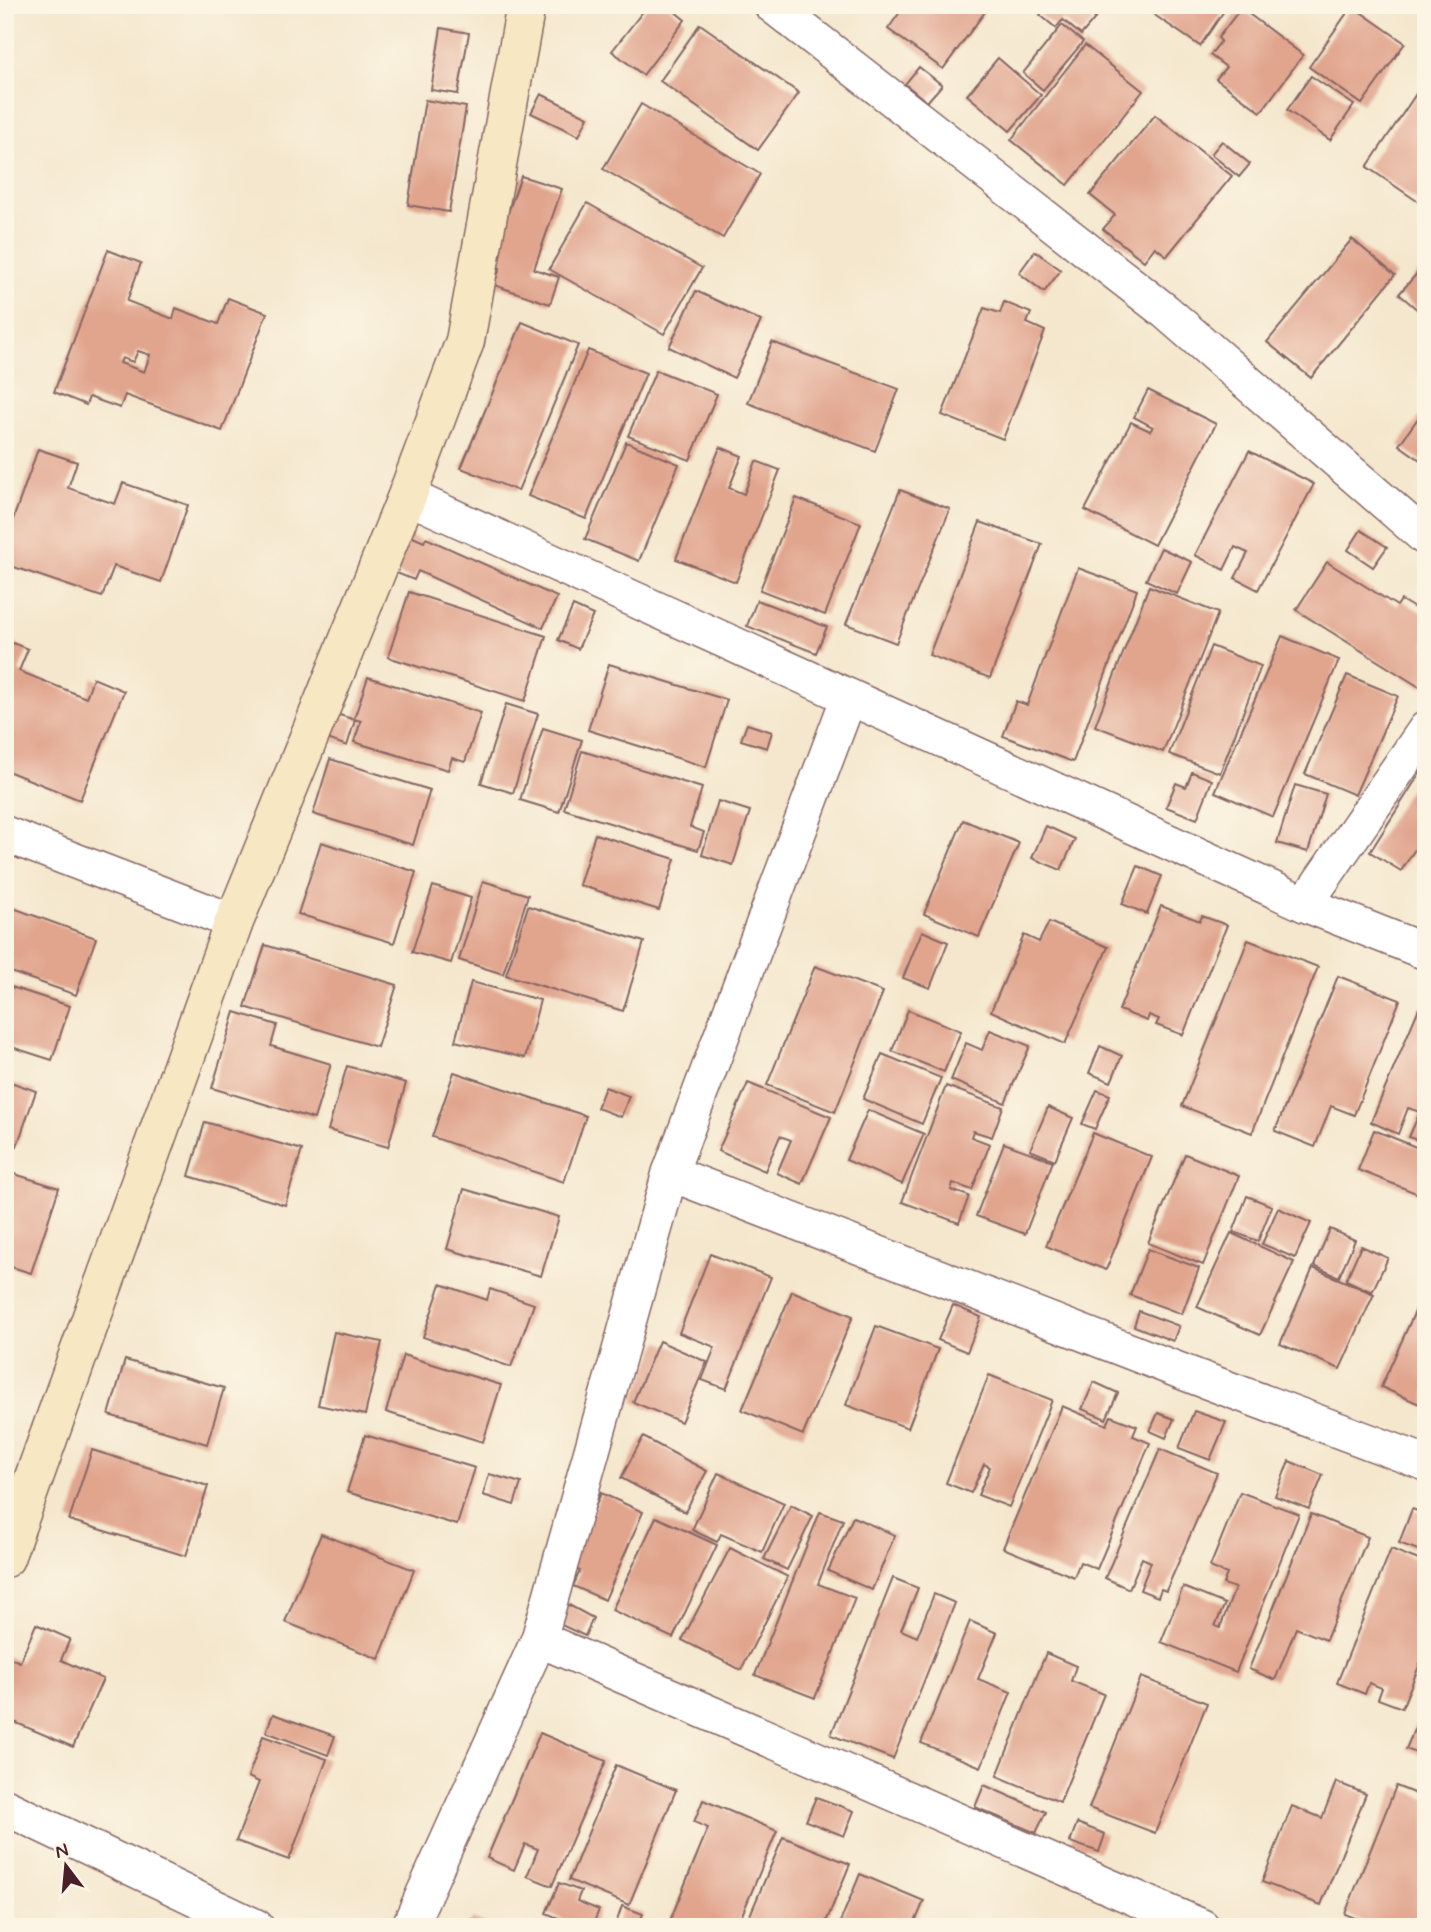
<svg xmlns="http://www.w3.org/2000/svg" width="1431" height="1932" viewBox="0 0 1431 1932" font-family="Mynerve,sans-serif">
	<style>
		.building { fill: #e1a58e; fill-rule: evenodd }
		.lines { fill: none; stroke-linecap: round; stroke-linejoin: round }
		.street-casing { stroke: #866564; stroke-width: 38 }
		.secondary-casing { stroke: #866564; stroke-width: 41 }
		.street { stroke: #fff; stroke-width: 35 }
		.secondary { stroke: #f7e8c3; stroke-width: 38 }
	</style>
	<rect width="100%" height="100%" fill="#fcf5e5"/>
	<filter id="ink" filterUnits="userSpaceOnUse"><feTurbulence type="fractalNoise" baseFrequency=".0143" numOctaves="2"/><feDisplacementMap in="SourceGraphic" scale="14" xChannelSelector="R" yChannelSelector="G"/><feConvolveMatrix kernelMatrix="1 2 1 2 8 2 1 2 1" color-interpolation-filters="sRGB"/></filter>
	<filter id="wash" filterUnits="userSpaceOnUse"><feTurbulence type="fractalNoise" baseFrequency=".00686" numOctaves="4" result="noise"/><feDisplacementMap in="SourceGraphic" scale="28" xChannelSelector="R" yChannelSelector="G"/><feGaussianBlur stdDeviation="1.57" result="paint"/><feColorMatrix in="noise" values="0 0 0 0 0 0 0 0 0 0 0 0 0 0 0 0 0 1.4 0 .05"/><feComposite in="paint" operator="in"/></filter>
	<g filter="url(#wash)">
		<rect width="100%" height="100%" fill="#f4e7cd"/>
		<g id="blocks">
			<g class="building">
				<path d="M648,5h19l18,15 -42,55 -31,-24z"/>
				<path d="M905,5h85l-47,64 -55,-40z"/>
				<path d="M1045,5h52l6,4 -22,26 -18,-15 -7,8 -16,-13 7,-8z"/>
				<path d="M1154,5h74l-28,41 -50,-34z"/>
				<path d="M1352,6l53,37 -43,61 -53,-37z"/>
				<path d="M1241,8l62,47 -42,57 -45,-33 10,-12 -16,-12 11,-14 -3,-3z"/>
				<path d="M700,24l99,69 -41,57 -98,-69z"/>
				<path d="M1062,25l21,17 -40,48 -20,-17z"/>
				<path d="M441,28l28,5 -11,61 -27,-4z"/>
				<path d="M1085,45l58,46 -75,94 -57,-45z"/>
				<path d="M998,58l43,37 -31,36 -43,-36z"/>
				<path d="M919,67l23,18 -15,17 -22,-18z"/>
				<path d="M1311,76l43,29 -24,35 -43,-30z"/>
				<path d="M1426,79v123l-3,3 -56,-38z"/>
				<path d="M541,94l47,23 -9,19 -48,-23z"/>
				<path d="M425,100l41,7 -17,105 -41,-7z"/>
				<path d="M641,104l119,70 -37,64 -120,-69z"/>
				<path d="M1155,115l77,61 -65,80 -12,-9 -11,14 -41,-32 12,-14 -25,-20z"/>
				<path d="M1222,141l28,23 -11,13 -28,-23z"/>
				<path d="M521,176l41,13 -28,80 25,8 -9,27 -56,-19 6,-17 -10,-4z"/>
				<path d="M587,203l115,65 -38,66 -115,-65z"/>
				<path d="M1352,239l43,36 -84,103 -44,-36z"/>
				<path d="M108,250l33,13 -14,38 46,18 3,-11 42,16 10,-26 39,15 -45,118 -97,-36 -5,13 -31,-11 -3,8 -32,-13zM138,351l12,4 -6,17 -24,-9 2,-5 11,4z"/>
				<path d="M1035,251l26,19 -17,22 -25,-19z"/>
				<path d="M1426,263v54l-27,-23z"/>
				<path d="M696,291l65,30 -27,57 -65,-31z"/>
				<path d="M1004,302l27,11 -4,10 18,8 -42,108 -61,-24 42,-107 16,5z"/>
				<path d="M522,322l56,23 -60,146 -57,-23z"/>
				<path d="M772,342l127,47 -24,62 -127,-48z"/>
				<path d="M588,350l58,23 -60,146 -58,-23z"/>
				<path d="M656,370l61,24 -27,66 -62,-24z"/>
				<path d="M1148,390l68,34 -62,121 -69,-35 46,-88 19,9 3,-4 -19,-10z"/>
				<path d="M1426,407v57l-27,-19z"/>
				<path d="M626,442l53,22 -40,97 -54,-22z"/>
				<path d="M720,447l22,9 -13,32 15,6 12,-33 24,9 -44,112 -60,-23z"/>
				<path d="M38,449l39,13 -9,26 47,16 8,-21 65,22 -27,77 -47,-16 -12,31 -97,-33v-22z"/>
				<path d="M1249,451l65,33 -56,106 -23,-12 13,-25 -13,-6 -11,23 -29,-15z"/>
				<path d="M900,490l50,19 -54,134 -50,-19z"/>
				<path d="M796,498l65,25 -36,92 -65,-25z"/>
				<path d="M980,522l62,22 -52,134 -61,-23z"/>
				<path d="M1361,530l26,17 -14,20 -25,-17z"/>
				<path d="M406,534l18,8 2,-4 131,59 -14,31 -125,-57 -4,9 -25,-10z"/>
				<path d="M1161,548l31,14 -15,32 -31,-14z"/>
				<path d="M1327,562l70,44 4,-6 25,15v66l-5,7 -125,-78z"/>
				<path d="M1078,568l59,22 -64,172 -70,-26 13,-35 11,4z"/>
				<path d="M1149,586l69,27 -55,139 -68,-26z"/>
				<path d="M409,592l137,44 -21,65 -137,-44z"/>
				<path d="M757,600l70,27 -11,26 -69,-27z"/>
				<path d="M573,606l20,9 -15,34 -20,-9z"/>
				<path d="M1282,636l57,24 -66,157 -58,-25z"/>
				<path d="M5,640l23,9 -9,22 67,27 7,-20 31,13 -44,109 -75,-30z"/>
				<path d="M1211,646l50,20 -41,107 -51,-19z"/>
				<path d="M609,664l118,36 -21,67 -118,-37z"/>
				<path d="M1347,675l51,21 -43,99 -50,-21z"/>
				<path d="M368,677l113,36 -16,49 -13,-4 -4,12 -94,-28 7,-21 -7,-2z"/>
				<path d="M506,704l32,10 -25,79 -32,-10z"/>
				<path d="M327,711l28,9 -8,26 -28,-10z"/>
				<path d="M747,724l25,8 -5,16 -26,-8z"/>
				<path d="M543,728l39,12 -23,72 -39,-12z"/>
				<path d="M582,751l120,37 -12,39 14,5 -6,18 -134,-41z"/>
				<path d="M330,759l100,31 -17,55 -100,-31z"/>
				<path d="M1422,770l4,2v60l-25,39 -31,-19z"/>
				<path d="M1192,772l20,8 -15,39 -31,-12 10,-24 10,4z"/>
				<path d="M1295,785l31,9 -18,58 -31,-9z"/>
				<path d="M718,801l32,10 -17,54 -31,-10z"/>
				<path d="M963,820l56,23 -40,94 -55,-23z"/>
				<path d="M1046,826l29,13 -14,31 -29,-12z"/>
				<path d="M595,834l80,25 -16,51 -80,-25z"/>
				<path d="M321,842l95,30 -22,71 -96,-29z"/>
				<path d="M1138,866l24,10 -15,38 -25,-10z"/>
				<path d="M483,881l45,14 -25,79 -44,-14z"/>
				<path d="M433,886l38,12 -20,65 -39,-11z"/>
				<path d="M5,905l91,33 -20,57 -71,-25z"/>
				<path d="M528,906l116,36 -21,69 -117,-36z"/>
				<path d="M1161,906l39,15 2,-5 25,9 -44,110 -27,-10 3,-6 -10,-4 -2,6 -28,-11z"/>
				<path d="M1049,922l59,25 -43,97 -74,-33 33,-76 15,7z"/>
				<path d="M922,931l26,11 -18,46 -27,-10z"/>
				<path d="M1248,940l70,27 -66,166 -70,-27z"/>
				<path d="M265,945l132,40 -20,62 -132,-40z"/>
				<path d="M815,966l68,26 -48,120 -68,-27z"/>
				<path d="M1338,976l62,24 -46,115 -23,-9 -16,41 -40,-16z"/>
				<path d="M471,982l69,18 -15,58 -70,-17z"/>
				<path d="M5,985l65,21 -18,54 -47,-15z"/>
				<path d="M1419,1008l7,3v133l-17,-7 11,-25 -12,-4 -10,26 -27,-12z"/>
				<path d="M908,1010l53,21 -17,41 -52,-21z"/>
				<path d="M235,1012l42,13 -6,21 60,18 -17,55 -102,-31z"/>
				<path d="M990,1030l40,16 -25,57 -54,-23 15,-37 16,7z"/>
				<path d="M1100,1046l22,10 -11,26 -22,-9z"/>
				<path d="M882,1054l59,24 -19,46 -59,-25z"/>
				<path d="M347,1066l59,17 -18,64 -60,-17z"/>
				<path d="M454,1072l132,44 -22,66 -132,-45z"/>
				<path d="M5,1080l31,11 -19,55 -12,-4z"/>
				<path d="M748,1083l83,34 -29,67 -25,-11 14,-33 -11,-4 -15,35 -47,-20z"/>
				<path d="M946,1086l57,21 -11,30 -19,-6 -2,6 19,7 -18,46 -19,-7 -2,7 18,6 -10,27 -57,-21z"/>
				<path d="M605,1087l24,9 -8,21 -24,-9z"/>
				<path d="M1097,1090l13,5 -15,34 -13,-5z"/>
				<path d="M1048,1107l25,11 -18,42 -25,-10z"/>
				<path d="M868,1110l56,24 -22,50 -56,-24z"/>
				<path d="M205,1122l97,28 -17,55 -96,-29z"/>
				<path d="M1374,1130l52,21v32l-5,12 -63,-25z"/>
				<path d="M1093,1133l59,24 -46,113 -60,-24z"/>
				<path d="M1004,1143l49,18 -28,73 -49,-18z"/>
				<path d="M1185,1154l54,22 -36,89 -55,-22z"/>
				<path d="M5,1171l54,17 -28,85 -26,-8z"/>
				<path d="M464,1189l95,28 -18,59 -94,-27z"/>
				<path d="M1247,1196l25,10 -14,35 -25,-9z"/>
				<path d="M1278,1208l33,15 -16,35 -33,-14z"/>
				<path d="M1330,1229l25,11 -16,37 -25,-11z"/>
				<path d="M1231,1233l63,29 -34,73 -63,-28z"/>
				<path d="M1361,1246l27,12 -16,34 -26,-12z"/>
				<path d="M1148,1249l51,19 -17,46 -52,-19z"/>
				<path d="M710,1254l61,23 -45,112 -24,-9 13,-33 -36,-14z"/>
				<path d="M1313,1268l61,26 -34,75 -60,-25z"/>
				<path d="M441,1284l46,16 3,-11 44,15 -23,63 -88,-30z"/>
				<path d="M1426,1287v120l-45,-20z"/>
				<path d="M792,1291l61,25 -50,119 -61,-25z"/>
				<path d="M953,1305l28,12 -14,35 -29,-12z"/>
				<path d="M1139,1311l40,15 -6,15 -39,-15z"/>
				<path d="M876,1326l62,23 -30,79 -62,-23z"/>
				<path d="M334,1332l48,10 -17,73 -47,-10z"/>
				<path d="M659,1341l48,21 -26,60 -48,-20z"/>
				<path d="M403,1355l98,30 -18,57 -97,-30z"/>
				<path d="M125,1360l99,28 -17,56 -98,-29z"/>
				<path d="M989,1375l63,25 -43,107 -31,-12 12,-28 -6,-3 -13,29 -25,-10z"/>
				<path d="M1094,1382l24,11 -12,26 -24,-10z"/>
				<path d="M1062,1406l45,19 4,-9 26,10 -4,10 17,7 -53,126 -17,-7 -6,15 -71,-29z"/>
				<path d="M1194,1411l32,11 -16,38 -31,-12z"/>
				<path d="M1158,1413l16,6 -8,19 -16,-7z"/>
				<path d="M365,1435l110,33 -18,57 -110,-33z"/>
				<path d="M643,1437l64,34 -22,41 -64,-34z"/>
				<path d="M1160,1449l57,24 -51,118 -5,-2 -3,8 -18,-7 11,-28 -9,-4 -13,31 -24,-11z"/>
				<path d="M92,1450l116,36 -22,70 -117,-36z"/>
				<path d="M1289,1461l34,14 -14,34 -34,-13z"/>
				<path d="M718,1473l66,30 -22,49 -41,-18 -4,8 -25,-12z"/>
				<path d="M489,1474l32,9 -7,22 -31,-10z"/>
				<path d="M1240,1492l59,22 -63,158 -75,-30 22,-55 42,17 -10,22 5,2 15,-40 -12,-4 4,-10 -17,-7z"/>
				<path d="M601,1493l42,19 -38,88 -32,-14 7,-15 -10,-5z"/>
				<path d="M791,1505l22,11 -26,54 -23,-11z"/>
				<path d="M1412,1509l14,5v39l-27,-10z"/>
				<path d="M820,1512l23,8 -25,64 37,14 -40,100 -60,-23z"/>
				<path d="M1311,1514l57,23 -42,103 -30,-12 -21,52 -26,-11z"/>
				<path d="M656,1517l61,28 -44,93 -61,-28z"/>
				<path d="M853,1517l42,18 -23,55 -44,-19z"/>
				<path d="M321,1534l93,36 -35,89 -94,-37z"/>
				<path d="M730,1548l58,29 -47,93 -59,-30z"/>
				<path d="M1391,1549l35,14v86l-24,59 -24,-9 4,-11 -13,-5 -4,11 -28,-11z"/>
				<path d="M893,1578l25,10 -17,42 16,7 17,-43 21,9 -62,156 -62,-24z"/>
				<path d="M567,1604l26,14 -8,18 -28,-13z"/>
				<path d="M970,1621l27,12 -19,46 33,13 -30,75 -60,-24z"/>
				<path d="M36,1624l34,15 -9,21 42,19 -30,68 -68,-29v-17l3,-8 -3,-1v-36l15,6z"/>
				<path d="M1046,1653l30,13 -5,15 33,13 -44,108 -63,-26z"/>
				<path d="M1141,1677l66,26 -52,130 -66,-25z"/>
				<path d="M1426,1701v56l-20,-8z"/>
				<path d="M273,1714l62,22 -7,19 -62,-23z"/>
				<path d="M540,1733l66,28 -54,125 -25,-10 11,-27 -13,-5 -11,26 -27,-12z"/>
				<path d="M263,1736l64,23 -38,101 -53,-19 23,-59 -11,-5z"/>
				<path d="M616,1765l60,25 -47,115 -60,-25z"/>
				<path d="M1336,1782l30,12 -45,111 -59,-23 30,-76 30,12z"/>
				<path d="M984,1785l62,27 -10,21 -61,-26z"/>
				<path d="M1396,1786l30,12v113l-6,16h-43l-32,-13z"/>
				<path d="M816,1797l38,14 -10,25 -38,-15z"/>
				<path d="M703,1800l74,31 -40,96h-59l-9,-4 39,-95 -14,-6z"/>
				<path d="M1077,1823l28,11 -6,18 -29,-10z"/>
				<path d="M783,1837l67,27 -26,63h-79z"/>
				<path d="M860,1874l64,27 -11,26h-75z"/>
				<path d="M559,1883l22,8 -4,10 22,9 -7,17h-12l-34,-14z"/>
				<path d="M622,1906l21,8 -5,13h-23z"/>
				<path d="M472,1919l20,8h-23z"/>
			</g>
		</g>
	</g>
	<g filter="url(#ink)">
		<use href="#blocks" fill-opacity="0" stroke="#866564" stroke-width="2"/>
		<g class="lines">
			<g class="street-casing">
				<g id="street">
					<path d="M772,5l393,306 261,227"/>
					<path d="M407,496l898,408 121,48"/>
					<path d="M5,834l229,88"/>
					<path d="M1305,904l121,-175"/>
					<path d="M670,1173l526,204 230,86"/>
					<path d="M539,1639l663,288"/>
					<path d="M5,1807l251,120"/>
					<path d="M409,1927l130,-288 131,-466 179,-476"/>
				</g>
			</g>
			<g class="secondary-casing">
				<path id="secondary" d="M5,1558l229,-636 173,-426 58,-155 61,-336"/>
			</g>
			<use href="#street" class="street"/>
			<use href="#secondary" class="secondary"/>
		</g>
	</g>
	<rect width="1431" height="1932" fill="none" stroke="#fcf5e5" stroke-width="28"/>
	<g transform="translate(66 1866) rotate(344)" stroke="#fcf5e5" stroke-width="5" paint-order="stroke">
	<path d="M0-5L12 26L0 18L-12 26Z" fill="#4a1f2b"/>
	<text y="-10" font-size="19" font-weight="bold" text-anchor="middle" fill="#4a1f2b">N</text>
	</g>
</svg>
